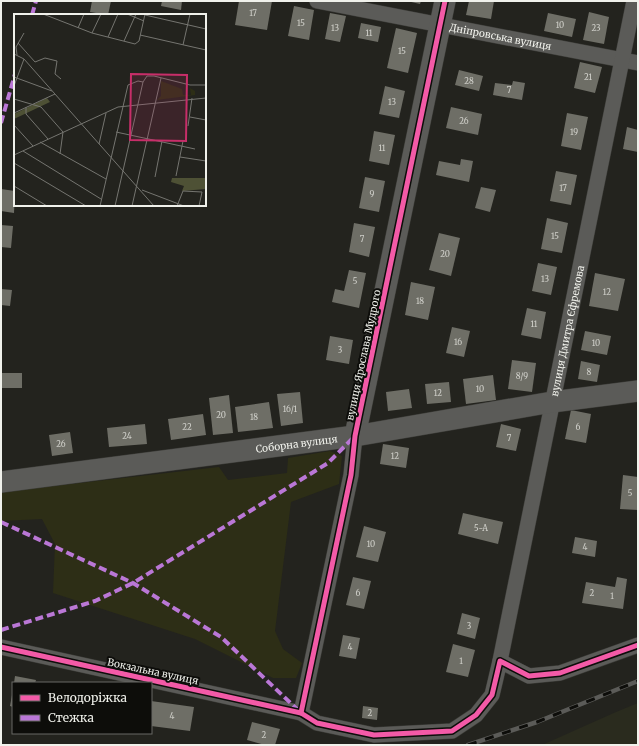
<svg xmlns="http://www.w3.org/2000/svg" width="639" height="746" viewBox="0 0 639 746" font-family="Merriweather,serif">
	<style>
		.built { fill: #2a2b1e }
		.green { fill: #2d2e16 }
		.building { fill: #6e6e66 }
		.lines { fill: none; stroke-linecap: round; stroke-linejoin: round }
		.street-casing { stroke: #3d3d39; stroke-width: 16 }
		.secondary-casing { stroke: #3d3d39; stroke-width: 22 }
		.street { stroke: #5b5b58; stroke-width: 15 }
		.secondary { stroke: #5b5b58; stroke-width: 21 }
		.rail-casing { stroke: #5b5b58; stroke-width: 4.5 }
		.rail { stroke: #0d0d0a; stroke-width: 3; stroke-dasharray: 9; stroke-linecap: butt }
		.quiet { stroke: #ba77d6; stroke-width: 4; stroke-dasharray: 8 4; stroke-linecap: butt }
		.cycleway-casing { stroke: #0d0d0a; stroke-width: 8 }
		.cycleway { stroke: #f35aa7; stroke-width: 5 }
		.labels { text-anchor: middle; stroke-width: 4; stroke-linejoin: round; paint-order: stroke }
		.number-label { font-size: 8px; fill: #d0d0ca }
		.street-label { font-size: 10px; fill: #f0f1eb; stroke: #0d0d0a }
		.inset-road { fill: none; stroke: #757570; stroke-width: 1 }
		.view { fill: #c72e69; fill-opacity: 0.15; stroke: #c72e69; stroke-width: 2 }
		.inset-edge { fill: none; stroke: #f0f1eb; stroke-width: 2 }
	</style>
	<rect width="100%" height="100%" fill="#23231e"/>
	<path class="built" d="M638,703v42h-96l74,-33z"/>
	<path class="green" d="M330,451l12,5 -3,28 -48,18 -16,129 8,18 19,14 -6,15h-23l-78,-39 -142,-46 2,-49 -13,-25 -41,2v-29l218,-25 9,13 59,-7 1,-15z"/>
	<g class="building">
		<path d="M92,1h19l-3,14 -18,-3z"/>
		<path d="M162,1h20l-1,9 -20,-4z"/>
		<path d="M239,1h33l-5,29 -32,-5z"/>
		<path d="M407,1h14l-1,3z"/>
		<path d="M469,1h25l-3,18 -25,-4z"/>
		<path d="M294,6l20,4 -5,30 -21,-4z"/>
		<path d="M589,12l20,5 -5,27 -21,-4z"/>
		<path d="M330,13l16,3 -6,26 -15,-3z"/>
		<path d="M548,13l28,6 -4,18 -28,-6z"/>
		<path d="M361,23l20,4 -3,15 -20,-4z"/>
		<path d="M396,28l21,5 -9,40 -21,-5z"/>
		<path d="M580,62l22,5 -7,26 -21,-5z"/>
		<path d="M459,70l24,6 -4,15 -24,-6z"/>
		<path d="M513,81l12,2 -3,17 -29,-5 2,-12 17,2z"/>
		<path d="M385,86l20,5 -6,27 -20,-4z"/>
		<path d="M451,107l31,7 -4,21 -32,-7z"/>
		<path d="M567,113l21,4 -7,33 -20,-4z"/>
		<path d="M627,127l11,3v22l-15,-3z"/>
		<path d="M374,131l21,4 -6,30 -20,-4z"/>
		<path d="M461,159l12,2 -4,21 -33,-7 3,-14 21,4z"/>
		<path d="M556,171l21,4 -6,30 -21,-4z"/>
		<path d="M365,177l20,4 -6,31 -20,-4z"/>
		<path d="M481,187l15,3 -6,22 -15,-4z"/>
		<path d="M1,189l14,2 -1,22 -13,-2z"/>
		<path d="M547,218l21,5 -6,30 -21,-4z"/>
		<path d="M354,223l21,4 -6,30 -20,-5z"/>
		<path d="M1,225l12,1 -2,22 -10,-1z"/>
		<path d="M439,233l21,5 -9,38 -22,-6z"/>
		<path d="M538,263l19,4 -6,28 -19,-4z"/>
		<path d="M349,270l17,3 -7,35 -27,-6 3,-13 9,2z"/>
		<path d="M595,273l30,6 -7,32 -29,-5z"/>
		<path d="M411,282l24,5 -7,33 -23,-5z"/>
		<path d="M1,289l11,1 -2,16 -9,-1z"/>
		<path d="M527,308l19,4 -5,27 -20,-4z"/>
		<path d="M452,327l18,4 -6,26 -18,-4z"/>
		<path d="M585,331l26,5 -4,19 -26,-5z"/>
		<path d="M330,336l23,4 -4,24 -23,-4z"/>
		<path d="M512,360l24,3 -4,29 -24,-3z"/>
		<path d="M581,361l19,4 -3,17 -19,-3z"/>
		<rect x="1" y="373" width="21" height="15"/>
		<path d="M493,375l3,25 -30,4 -3,-25z"/>
		<path d="M449,382l2,20 -24,2 -2,-20z"/>
		<path d="M409,389l3,19 -24,3 -2,-19z"/>
		<path d="M300,392l3,31 -22,3 -4,-32z"/>
		<path d="M229,395l4,38 -20,2 -4,-37z"/>
		<path d="M269,402l4,26 -35,4 -3,-25z"/>
		<path d="M571,410l20,4 -5,29 -21,-4z"/>
		<path d="M203,414l3,21 -35,5 -3,-21z"/>
		<path d="M145,424l2,20 -38,3 -2,-19z"/>
		<path d="M501,424l20,5 -5,22 -20,-4z"/>
		<path d="M70,432l3,21 -21,3 -3,-21z"/>
		<path d="M383,444l26,4 -3,20 -26,-4z"/>
		<path d="M623,475l15,2v33l-18,-1z"/>
		<path d="M463,513l40,9 -5,22 -40,-10z"/>
		<path d="M364,526l22,6 -8,30 -22,-5z"/>
		<path d="M575,537l22,4 -2,16 -23,-4z"/>
		<path d="M353,577l18,4 -7,28 -18,-4z"/>
		<path d="M617,577l10,2 -4,30 -41,-6 4,-21 29,5z"/>
		<path d="M462,613l18,5 -5,21 -18,-5z"/>
		<path d="M343,635l17,3 -4,21 -17,-3z"/>
		<path d="M453,644l22,6 -7,27 -22,-5z"/>
		<path d="M15,676l21,4 -1,3h-21z"/>
		<path d="M12,695h1v12l-3,-1z"/>
		<path d="M151,701l43,6 -4,24 -39,-5z"/>
		<path d="M363,706l15,2 -1,12 -15,-2z"/>
		<path d="M252,722l28,7 -5,16h-10l-18,-5z"/>
	</g>
	<g class="lines">
		<g class="street-casing">
			<g id="street">
				<path id="s1" d="M317,1l321,62"/>
				<path d="M1,647l300,66 16,10 57,12 78,-4 24,-16 16,-20 8,-34 29,15 31,-3 78,-28"/>
				<path id="s2" d="M500,661l134,-660"/>
				<path d="M301,713l50,-238 4,-39"/>
			</g>
		</g>
		<g class="secondary-casing">
			<g id="secondary">
				<path d="M355,436l90,-435"/>
				<path id="s3" d="M1,482l354,-46 197,-34 86,-11"/>
			</g>
		</g>
		<use href="#street" class="street"/>
		<use href="#secondary" class="secondary"/>
		<g class="rail-casing">
			<path id="rail" d="M468,745l69,-23 101,-41"/>
		</g>
		<use href="#rail" class="rail"/>
		<g class="quiet">
			<path d="M32,15l4,-14"/>
			<path d="M1,123l14,-49"/>
			<path d="M1,522l132,61 88,54 78,74"/>
			<path d="M1,630l94,-29 38,-18 195,-120 27,-27"/>
		</g>
		<g class="cycleway-casing">
			<g id="cycleway">
				<path d="M1,647l300,66 16,10 57,12 78,-4 24,-16 16,-20 8,-34 29,15 31,-3 78,-28"/>
				<path d="M301,713l50,-238 4,-39 90,-435"/>
			</g>
		</g>
		<use href="#cycleway" class="cycleway"/>
	</g>
	<g class="labels">
		<g class="number-label">
			<text x="253" y="16">17</text>
			<text x="301" y="26">15</text>
			<text x="560" y="28">10</text>
			<text x="335" y="31">13</text>
			<text x="596" y="31">23</text>
			<text x="369" y="36">11</text>
			<text x="402" y="54">15</text>
			<text x="588" y="80">21</text>
			<text x="469" y="84">28</text>
			<text x="509" y="93">7</text>
			<text x="392" y="105">13</text>
			<text x="464" y="124">26</text>
			<text x="574" y="135">19</text>
			<text x="382" y="151">11</text>
			<text x="563" y="191">17</text>
			<text x="372" y="197">9</text>
			<text x="555" y="239">15</text>
			<text x="362" y="242">7</text>
			<text x="445" y="257">20</text>
			<text x="545" y="282">13</text>
			<text x="355" y="284">5</text>
			<text x="607" y="295">12</text>
			<text x="420" y="304">18</text>
			<text x="534" y="327">11</text>
			<text x="458" y="345">16</text>
			<text x="596" y="346">10</text>
			<text x="340" y="353">3</text>
			<text x="589" y="375">8</text>
			<text x="522" y="379">8/9</text>
			<text x="480" y="392">10</text>
			<text x="438" y="396">12</text>
			<text x="290" y="412">16/1</text>
			<text x="221" y="418">20</text>
			<text x="254" y="420">18</text>
			<text x="187" y="430">22</text>
			<text x="578" y="430">6</text>
			<text x="127" y="439">24</text>
			<text x="509" y="441">7</text>
			<text x="61" y="447">26</text>
			<text x="395" y="459">12</text>
			<text x="630" y="496">5</text>
			<text x="481" y="531">5-А</text>
			<text x="371" y="547">10</text>
			<text x="585" y="550">4</text>
			<text x="358" y="596">6</text>
			<text x="592" y="596">2</text>
			<text x="612" y="599">1</text>
			<text x="469" y="629">3</text>
			<text x="350" y="650">4</text>
			<text x="461" y="664">1</text>
			<text x="370" y="716">2</text>
			<text x="172" y="719">4</text>
			<text x="264" y="738">2</text>
		</g>
		<g class="street-label">
			<text dy="4" stroke="none"><textPath href="#s1" startOffset="187">Дніпровська вулиця</textPath></text>
			<text dy="4" stroke="none"><textPath href="#s2" startOffset="337">вулиця Дмитра Єфремова</textPath></text>
			<text transform="translate(363 355) rotate(-78)" y="4">вулиця Ярослава Мудрого</text>
			<text dy="4" stroke="none"><textPath href="#s3" startOffset="298">Соборна вулиця</textPath></text>
			<text transform="translate(153 671) rotate(12)" y="4">Вокзальна вулиця</text>
		</g>
	</g>
	<g transform="translate(14 14)">
		<rect width="192" height="192" fill="#23231e"/>
		<path d="M147,67l21,8 1,6h8l-1,-7 5,3v4l-38,5 4,-4z" fill="#2d2e16"/>
		<path d="M33,84l3,4 -36,17v-5zM158,164h34v11l-24,2 2,-5 -13,-4z" fill="#4e5135"/>
		<path class="inset-road" d="M29,0l49,19 43,11 4,-3 6,-27M113,0l17,7M131,1l61,14M64,14l6,-14M78,19l9,-19M126,21l66,15M94,23l10,-23M110,27l12,-27M4,29l17,19 10,-4 12,3 -2,13 6,5M169,31l7,-31M0,40l10,5 130,147M3,41l-1,-8 8,-14M0,63l38,14M0,72l10,-27M0,85l27,8 22,25 -3,22M12,93v7l22,25M0,99l41,-19M176,103l16,3M0,111l19,21M174,112l4,-28M102,118l79,17M26,128l66,37M85,130l7,-31M9,137l78,48M0,141l104,-48 88,-9M166,143l26,4M0,149l72,43M162,162l7,-35M141,163l7,-36M0,172l33,20M128,176l42,16M86,192l28,-121 10,-4 5,1 4,-6h7l36,9h16M101,192l28,-124M118,192l29,-128M163,192l6,-15 19,1 -3,14"/>
		<path class="view" d="M117,60l56,1 -1,66 -56,-1z"/>
		<rect width="192" height="192" class="inset-edge"/>
	</g>
	<rect width="639" height="746" fill="none" stroke="#f0f1eb" stroke-width="4"/>
	<rect x="12" y="682" width="140" height="52" fill="#0d0d0a" stroke="#686864"/>
	<rect x="20" y="695" width="20" height="6" fill="#f35aa7" stroke="#686864"/>
	<text x="48" y="702" font-size="12" fill="#f0f1eb">Велодоріжка</text>
	<rect x="20" y="715" width="20" height="6" fill="#ba77d6" stroke="#686864"/>
	<text x="48" y="722" font-size="12" fill="#f0f1eb">Стежка</text>
</svg>
